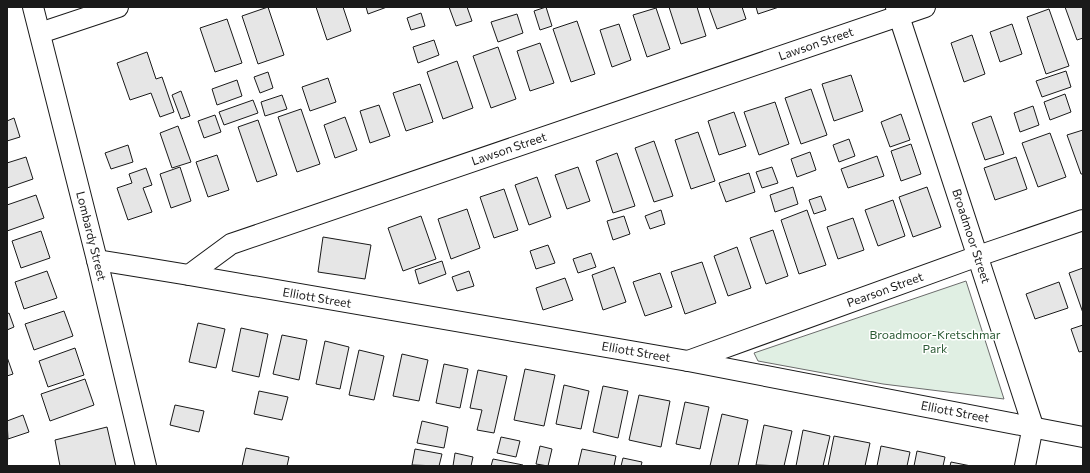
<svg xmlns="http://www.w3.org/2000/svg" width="1090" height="473" viewBox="0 0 1090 473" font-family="Commissioner,sans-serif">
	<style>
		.green { fill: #e0efe3; stroke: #6a6a6a }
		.building { fill: #e6e6e6; stroke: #1a1a1a }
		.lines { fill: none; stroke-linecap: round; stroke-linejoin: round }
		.minor-casing { stroke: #1a1a1a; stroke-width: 22 }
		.minor { stroke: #fff; stroke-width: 20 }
		.labels { text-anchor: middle; stroke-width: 3; stroke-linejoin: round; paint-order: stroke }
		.street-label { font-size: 12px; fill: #1a1a1a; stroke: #fff }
		.park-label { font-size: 12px; fill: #2b5a34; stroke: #fff }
	</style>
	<rect width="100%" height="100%" fill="#fff"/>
	<path class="green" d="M966,281l38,118 -121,-15 -125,-23 -4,-8z"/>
	<g class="building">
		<path d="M268,7l16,48 -26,9 -16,-48z"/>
		<path d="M316,7h27l8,24 -24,9z"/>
		<path d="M366,7h21l-19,7z"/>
		<path d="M449,7h18l5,14 -16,5z"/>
		<path d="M546,7l6,19 -12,4 -6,-19z"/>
		<path d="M669,7h28l9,29 -25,8z"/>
		<path d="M709,7h33l4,12 -29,10z"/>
		<path d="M756,7h23l-21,7z"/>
		<path d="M1065,7h18v31l-6,2z"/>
		<path d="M656,8l14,41 -23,8 -14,-42z"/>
		<path d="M1049,9l20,57 -23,8 -19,-57z"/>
		<path d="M421,13l4,13 -14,4 -4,-12z"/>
		<path d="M517,14l6,19 -25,9 -7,-20z"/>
		<path d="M227,19l15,44 -27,9 -15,-44z"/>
		<path d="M577,21l18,53 -24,8 -18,-53z"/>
		<path d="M619,24l12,36 -19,7 -12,-37z"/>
		<path d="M1012,24l10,30 -22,8 -10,-30z"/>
		<path d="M972,35l13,39 -21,8 -13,-39z"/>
		<path d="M434,40l5,15 -21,8 -5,-16z"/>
		<path d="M540,43l14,40 -24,8 -13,-40z"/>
		<path d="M498,47l18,52 -25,9 -18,-52z"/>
		<path d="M147,52l9,27 6,-2 12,35 -14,5 -9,-24 -21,7 -13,-37z"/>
		<path d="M457,61l16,47 -30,11 -16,-47z"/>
		<path d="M1066,71l5,16 -29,10 -6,-16z"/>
		<path d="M268,72l5,16 -13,5 -6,-16z"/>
		<path d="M851,75l12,36 -29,10 -12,-37z"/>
		<path d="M328,78l8,24 -26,9 -8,-24z"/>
		<path d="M237,80l5,16 -25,9 -5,-16z"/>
		<path d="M420,84l13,38 -27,9 -13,-38z"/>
		<path d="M811,89l16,46 -26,9 -16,-46z"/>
		<path d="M181,91l9,25 -9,3 -9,-24z"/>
		<path d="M1065,94l6,18 -21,8 -6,-18z"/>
		<path d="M282,95l5,14 -22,7 -4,-14z"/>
		<path d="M253,100l5,13 -34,12 -5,-13z"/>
		<path d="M775,102l14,42 -30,11 -15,-43z"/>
		<path d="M379,105l11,31 -20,7 -10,-32z"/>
		<path d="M1033,106l6,19 -19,7 -6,-19z"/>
		<path d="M301,109l19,55 -23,8 -19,-55z"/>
		<path d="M734,112l12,34 -27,9 -11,-34z"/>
		<path d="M901,114l9,26 -20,7 -9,-25z"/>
		<path d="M215,115l6,17 -17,6 -6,-17z"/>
		<path d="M991,116l13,38 -19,6 -13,-37z"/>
		<path d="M345,117l12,33 -22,8 -11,-33z"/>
		<path d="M14,118l6,19 -13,4v-20z"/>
		<path d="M258,120l19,55 -20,7 -19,-55z"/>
		<path d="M178,126l13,36 -19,6 -12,-35z"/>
		<path d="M1083,130v44h-2l-14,-39z"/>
		<path d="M698,132l17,49 -24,8 -16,-49z"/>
		<path d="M1050,133l16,44 -28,10 -16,-44z"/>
		<path d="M849,139l6,17 -16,6 -6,-17z"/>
		<path d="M654,141l19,55 -19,6 -19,-54z"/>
		<path d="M911,144l10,30 -20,7 -10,-30z"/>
		<path d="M128,145l5,17 -22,7 -6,-16z"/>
		<path d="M810,152l6,18 -19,7 -6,-18z"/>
		<path d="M617,153l18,53 -22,7 -17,-52z"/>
		<path d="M217,155l12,35 -21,7 -12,-35z"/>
		<path d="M877,156l7,20 -36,12 -7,-19z"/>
		<path d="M26,157l7,22 -26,9v-25z"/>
		<path d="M1016,157l11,32 -32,11 -11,-32z"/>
		<path d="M180,167l11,34 -20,7 -11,-34z"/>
		<path d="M578,167l12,34 -23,8 -12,-34z"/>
		<path d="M772,167l6,16 -16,5 -6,-16z"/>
		<path d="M146,168l6,17 -9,3 9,24 -24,8 -11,-32 15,-5 -3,-9z"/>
		<path d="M749,173l6,19 -29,10 -7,-19z"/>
		<path d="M537,177l14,40 -22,8 -14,-40z"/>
		<path d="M793,187l5,17 -23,8 -5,-17z"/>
		<path d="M927,187l14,40 -28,10 -14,-40z"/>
		<path d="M504,189l14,41 -24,8 -14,-41z"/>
		<path d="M36,195l8,23 -37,13v-26z"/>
		<path d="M821,196l5,14 -12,4 -5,-14z"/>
		<path d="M893,200l12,36 -27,10 -13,-36z"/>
		<path d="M467,209l13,39 -29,11 -13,-40z"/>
		<path d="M661,210l4,14 -15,5 -5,-13z"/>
		<path d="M807,210l19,55 -27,9 -18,-54z"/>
		<path d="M421,216l15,43 -33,12 -15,-43z"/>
		<path d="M624,216l6,18 -17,6 -6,-19z"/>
		<path d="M853,218l11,32 -26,9 -11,-32z"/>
		<path d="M773,230l15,46 -22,8 -16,-46z"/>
		<path d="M41,231l9,27 -29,10 -9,-27z"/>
		<path d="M323,237l48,8 -6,34 -47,-7z"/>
		<path d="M548,245l7,18 -19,6 -6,-18z"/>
		<path d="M737,247l14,41 -23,8 -14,-40z"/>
		<path d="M591,253l5,14 -18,6 -5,-14z"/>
		<path d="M442,261l4,13 -27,10 -4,-14z"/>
		<path d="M702,262l14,41 -31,11 -14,-42z"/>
		<path d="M614,267l12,35 -23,8 -11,-35z"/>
		<path d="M1083,268v45l-14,-40z"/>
		<path d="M47,271l10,27 -33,11 -9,-27z"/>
		<path d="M469,271l5,15 -17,5 -5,-14z"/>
		<path d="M660,273l12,34 -27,9 -12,-34z"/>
		<path d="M565,278l8,22 -30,10 -7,-22z"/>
		<path d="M1059,282l9,26 -33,11 -9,-25z"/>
		<path d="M64,311l9,25 -39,14 -9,-26z"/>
		<path d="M9,313l5,14 -7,3v-16z"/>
		<path d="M198,323l27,6 -9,39 -27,-6z"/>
		<path d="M1083,325v26l-4,1 -8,-23z"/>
		<path d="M241,328l27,6 -9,43 -27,-6z"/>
		<path d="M282,335l25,5 -8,40 -26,-6z"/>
		<path d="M325,341l24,6 -9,42 -24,-5z"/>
		<path d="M75,348l9,27 -36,12 -9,-26z"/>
		<path d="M359,350l25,6 -10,44 -25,-5z"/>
		<path d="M402,354l26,6 -9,41 -26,-5z"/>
		<path d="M7,357l6,17 -6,2z"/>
		<path d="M444,364l24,5 -8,39 -24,-5z"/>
		<path d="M525,369l30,6 -11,51 -30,-6z"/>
		<path d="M478,370l29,6 -13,57 -17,-3 5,-20 -12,-2z"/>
		<path d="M85,379l9,26 -44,16 -9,-27z"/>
		<path d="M564,385l25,6 -8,38 -25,-5z"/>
		<path d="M603,386l25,5 -10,47 -25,-6z"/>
		<path d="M259,391l29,6 -6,23 -28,-6z"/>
		<path d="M639,395l31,6 -9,46 -32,-7z"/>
		<path d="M685,402l24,5 -9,42 -24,-5z"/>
		<path d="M175,405l29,6 -5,21 -29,-7z"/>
		<path d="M722,414l26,6 -10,46h-28z"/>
		<path d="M23,415l6,17 -21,7 -1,-18z"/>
		<path d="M422,421l26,6 -4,21 -27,-5z"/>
		<path d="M764,425l28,6 -8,35 -28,-1z"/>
		<path d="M107,427l9,39h-56l-5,-26z"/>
		<path d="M803,430l27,6 -7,30h-27z"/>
		<path d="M834,436l36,7 -5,23h-37z"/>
		<path d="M501,437l19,4 -4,16 -19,-4z"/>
		<path d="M540,446l12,3 -4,17 -12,-2z"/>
		<path d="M881,446l29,6 -3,14h-30z"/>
		<path d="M246,448l43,9 -2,9h-45z"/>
		<path d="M415,449l27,5 -3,12 -27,-1z"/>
		<path d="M582,449l34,7 -2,10h-36z"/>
		<path d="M917,451l28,6 -2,9h-29z"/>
		<path d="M455,453l18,4 -2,9h-18z"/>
		<path d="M623,458l19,4 -1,4h-20z"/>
		<path d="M493,459l30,6 -1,1h-31z"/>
		<path d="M951,462l20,4h-21z"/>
	</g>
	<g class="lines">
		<g class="minor-casing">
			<g id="minor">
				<path d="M33,7l64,253 49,206"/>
				<path d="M896,7l137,419 -8,40"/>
				<path d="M40,33l78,-26"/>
				<path d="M97,260l92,15 42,-31 694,-237"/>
				<path d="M189,275l499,86 395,76"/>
				<path d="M688,361l290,-105 105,-36"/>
			</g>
		</g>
		<use href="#minor" class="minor"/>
	</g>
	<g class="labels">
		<g class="street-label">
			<text transform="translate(816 44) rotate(-19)" y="4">Lawson Street</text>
			<text transform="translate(509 149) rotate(-19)" y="4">Lawson Street</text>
			<text transform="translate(91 236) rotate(76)" y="4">Lombardy Street</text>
			<text transform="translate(971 236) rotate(72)" y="4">Broadmoor Street</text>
			<text transform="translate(885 290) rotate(-20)" y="4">Pearson Street</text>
			<text transform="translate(317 298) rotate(10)" y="4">Elliott Street</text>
			<text transform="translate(636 352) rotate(10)" y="4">Elliott Street</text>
			<text transform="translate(955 412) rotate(11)" y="4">Elliott Street</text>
		</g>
		<g class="park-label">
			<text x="935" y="339">Broadmoor-Kretschmar<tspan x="935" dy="14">Park</tspan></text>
		</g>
	</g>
	<rect width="1090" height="473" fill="none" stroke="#1a1a1a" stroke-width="16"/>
</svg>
